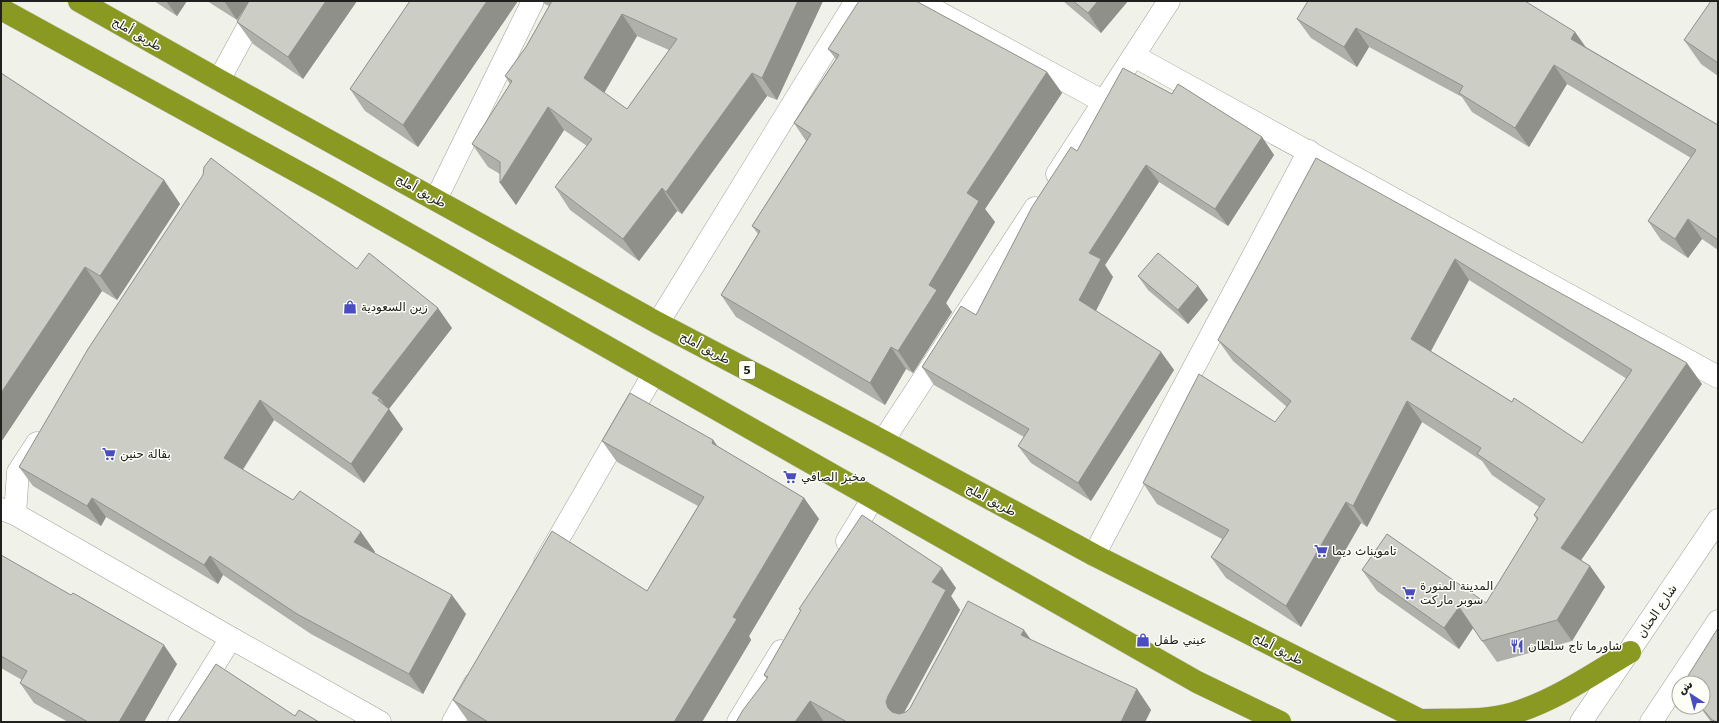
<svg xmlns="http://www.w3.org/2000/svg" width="1719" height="723" viewBox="0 0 1719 723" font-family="'DejaVu Sans',Cairo,sans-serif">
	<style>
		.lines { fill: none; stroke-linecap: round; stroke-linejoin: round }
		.street-casing { stroke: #9ea098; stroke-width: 23 }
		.secondary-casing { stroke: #9ea098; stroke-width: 23 }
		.highway-casing { stroke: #cecece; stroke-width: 23 }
		.street { stroke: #fff; stroke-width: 22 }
		.secondary { stroke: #fff; stroke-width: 22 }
		.highway { stroke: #899921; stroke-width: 22 }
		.wall { fill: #afb0a9; fill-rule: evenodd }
		.shaded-wall { fill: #8f908a }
		.building { fill: #cccdc5; stroke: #8f908a; fill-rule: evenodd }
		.labels { text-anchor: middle; stroke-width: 3; stroke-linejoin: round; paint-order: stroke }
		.shield { fill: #fdfff6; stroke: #62645f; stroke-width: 1 }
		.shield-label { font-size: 11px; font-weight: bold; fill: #20211e }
		.street-label { font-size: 12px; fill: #20211e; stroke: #fdfff6 }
		.poi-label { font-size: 12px; fill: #20211e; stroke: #fdfff6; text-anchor: start }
	</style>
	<rect width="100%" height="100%" fill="#f0f2e9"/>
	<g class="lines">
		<g class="street-casing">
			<g id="street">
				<path d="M918,1l186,101"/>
				<path d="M1134,56l584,321"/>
				<path d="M219,80l43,-79"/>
				<path d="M1057,174l112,-173"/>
				<path d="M436,199l97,-198"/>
				<path d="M658,323l198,-322"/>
				<path d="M883,441l152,-233"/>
				<path d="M1,509l14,5 216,124 149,84"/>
				<path d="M15,514l3,-42 19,-29"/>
				<path d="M847,541l26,-43"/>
				<path d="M1094,555l215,-404"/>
				<path d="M545,562l109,-189"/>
				<path d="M179,722l52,-84"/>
				<path d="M453,722l22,-39"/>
				<path d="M738,722l43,-71"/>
			</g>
		</g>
		<g class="secondary-casing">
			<g id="secondary">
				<path d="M1581,722l137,-202"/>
				<path d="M1651,722l67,-101"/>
			</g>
		</g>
		<g class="highway-casing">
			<g id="highway">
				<path d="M79,1l140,79 439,243 225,118 211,114 330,167"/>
				<path d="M1,9l328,180 868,493 83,40"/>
				<path d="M1420,720c29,-1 67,2 94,-7 42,-13 79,-39 116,-61"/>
			</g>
		</g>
		<use href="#street" class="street"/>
		<use href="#secondary" class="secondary"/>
		<use href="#highway" class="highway"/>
	</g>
	<g class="wall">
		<path d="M154,1h33l-10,15z"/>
		<path d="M207,1h150l-54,78 -50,-35 -16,-22 8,-15 -8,13z"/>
		<path d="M410,1h108l-100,146 -53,-36 -15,-22z"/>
		<path d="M542,1h281l-46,99 -10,-4 -85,118 -5,-3 -38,50 -69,-51 -15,-23 32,-41 -23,-16 -48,75 -16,-31 -12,-7 -16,-23 38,-60 -5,-8 21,-29 23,-41 -4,-2zM637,36l32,14 -42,59 -23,-16z"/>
		<path d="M1063,1h65l-27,32z"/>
		<path d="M1718,1v75l-17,-12 -17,-24z"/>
		<path d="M1297,19l278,13 11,15 132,78v125l-16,-11 -14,19 -27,-18 -13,-19 43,-63 -124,-74 -38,63 -57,-35 -10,-15 -93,-50 -12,20 -46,-29z"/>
		<path d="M828,49l219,23 15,21 -77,116 10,13 -49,81 6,9 -39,61 -7,-4 -21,36 -149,-88 -15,-22 37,-61 -6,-8 54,-85 -12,-18 42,-64z"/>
		<path d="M1,73l163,107 16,24 -63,96 -15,-9 -101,151z"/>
		<path d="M1262,137l12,18 -46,71 -69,-44 -54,83 8,12 -17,34 65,41 13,18 -83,131 -60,-38 -13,-17 6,-9 -90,-52 -12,-18 54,-52 101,-164z"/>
		<path d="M1316,158l386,226 -121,176 9,6 15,21 -33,54 -75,21 -24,-34 -14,21 -82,-58 -15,-21 124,33 51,-83 -3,-5 5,-8 -47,-32 -10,-14 -60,-39 -55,105 -6,-4 -60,104 -75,-49 -15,-21 11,-18 -65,-35 -14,-21 132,-61 12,-15 -54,-46 -15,-21zM1469,280l158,99 -45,64 -70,-41 -81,-51z"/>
		<path d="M357,269l95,59 -63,81 14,20 -39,54 -90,-63 -31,50 50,30 68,32 14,20 -1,1 92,61 -43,80 -112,-60 -88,-59 -5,9 -112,-67 -5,9 -68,-40 -14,-19z"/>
		<path d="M1138,276l60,10 10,14 -20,24 -40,-34z"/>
		<path d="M713,440l5,7 86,51 15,21 -70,117 2,4 -49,82h-233l-1,-1 -15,-21 194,-109 51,-85 -81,-44 -15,-21z"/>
		<path d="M1,555l176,109 -33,58h-76l-34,-19 -14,-20 2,-3 -21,-12z"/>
		<path d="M956,588l-5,8 9,14 -56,103 127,-73 106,49 14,21 -6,12h-409l31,-43 -3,-4 37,-64 -2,-2z"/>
		<path d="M1700,707h3l15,15h-7z"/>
	</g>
	<g class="shaded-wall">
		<path d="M166,1h21l-10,15z"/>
		<path d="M224,1h25l-12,19z"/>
		<path d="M326,1h31l-54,78 -15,-22z"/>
		<path d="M487,1h31l-100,146 -15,-22z"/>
		<path d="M798,1h25l-46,99 -15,-22z"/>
		<path d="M1098,1h30l-27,32 -13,-20z"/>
		<path d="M622,14l15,22 -37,64 -16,-22z"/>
		<path d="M1356,28l13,19 -12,20 -13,-20z"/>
		<path d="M1575,32l13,19 -17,-12z"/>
		<path d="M1554,65l13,19 -38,63 -14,-19z"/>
		<path d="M1047,72l15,21 -77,116 10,13 -49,81 6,9 -39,61 -15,-22 69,-158z"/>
		<path d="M752,73l15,23 -85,118 -16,-22z"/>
		<path d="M548,107l16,23 -48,75 -16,-22z"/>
		<path d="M1262,137l12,18 -46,71 -13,-17z"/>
		<path d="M1146,165l13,17 -54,83 8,12 -21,41 -13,-18 10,-47z"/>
		<path d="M164,180l16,24 -63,96 -17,-24z"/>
		<path d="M662,188l15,23 -38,50 -16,-22z"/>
		<path d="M1688,219l14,20 -14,19 -13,-19z"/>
		<path d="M1455,259l14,21 -43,80 -15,-21z"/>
		<path d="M85,267l17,24 -101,151v-49z"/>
		<path d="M1198,286l10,14 -20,24 -10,-14z"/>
		<path d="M438,308l14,20 -64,82 -8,-12 -8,-5z"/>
		<path d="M891,347l15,22 -21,36 -15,-22z"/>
		<path d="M1161,352l13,18 -83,131 -13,-18z"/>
		<path d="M1687,363l15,21 -127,185 -14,-21z"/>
		<path d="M260,400l14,20 -37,58 -13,-20z"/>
		<path d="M1407,401l15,21 -55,105 -14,-21z"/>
		<path d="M389,409l14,20 -39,54 -13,-19z"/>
		<path d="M713,440l15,21 -16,-18z"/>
		<path d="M92,498l14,19 -5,9 -14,-20z"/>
		<path d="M804,498l15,21 -70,117 2,4 -49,82h-28l59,-105z"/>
		<path d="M1346,502l15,21 -60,104 -15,-21z"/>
		<path d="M361,532l14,20 -7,10 -14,-20z"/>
		<path d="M210,556l13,19 -5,9 -14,-19z"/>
		<path d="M1590,566l15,21 -33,54 -15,-21z"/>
		<path d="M942,568l14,20 -5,8 9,14 -58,106 -1,6 -13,-14 -2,-6 2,-6 44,-114z"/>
		<path d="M452,595l14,19 -43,80 -14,-20z"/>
		<path d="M1459,607l14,21 -14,21 -15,-21z"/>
		<path d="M1024,630l14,20 -17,-15z"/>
		<path d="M164,645l13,19 -33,58h-25z"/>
		<path d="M1137,689l14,21 -6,12h-24z"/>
		<path d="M810,701l14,21h-29z"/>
	</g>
	<g class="building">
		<path d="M249,1h77l-38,56 -51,-35z"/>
		<path d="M410,1h77l-84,124 -53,-36z"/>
		<path d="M552,1h246l-36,77 -10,-5 -86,119 -4,-4 -39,51 -68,-52 37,-48 -44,-32 -48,76v-21l-28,-18 40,-63 -7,-5 21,-29zM622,14l55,25 -50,70 -43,-31z"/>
		<path d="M859,1h57l131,71 -80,121 12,8 -50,84 8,5 -39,61 -7,-4 -21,36 -149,-88 39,-64 -8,-5 59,-92 -17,-11 45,-68 -11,-6z"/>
		<path d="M1073,1h25l-10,12z"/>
		<path d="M1308,1h217l50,31 -4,7 147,86v115l-30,-21 -13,20 -27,-18 48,-71 -142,-85 -39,63 -56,-35 4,-7 -107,-58 -12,19 -47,-28z"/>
		<path d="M1711,1h7v62l-34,-23z"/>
		<path d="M1123,68l49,26 6,-10 84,53 -47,72 -69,-44 -57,88 12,6 -22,41 82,52 -83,131 -60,-37 11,-17 -107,-62 39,-61 15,9 56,-108 39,-60 6,4z"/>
		<path d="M1,73l163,107 -64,96 -15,-9 -84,126z"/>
		<path d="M211,158l146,111 12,-16 69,55 -66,85 8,5 -2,2 11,9 -38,55 -91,-64 -36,58 69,42 7,-9 61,41 -7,10 98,53 -43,79 -112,-60 -87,-58 -6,9 -112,-67 -5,8 -68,-39 69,-118 115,-174 1,-8z"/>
		<path d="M1316,158l371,205 -126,185 29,18 -33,54 -75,21 -23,-34 -15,21 -82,-58 25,-36 99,69 52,-85 -4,-3 11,-16 -68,-45 4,-6 -74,-47 -54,105 -7,-4 -60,104 -75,-49 18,-27 -86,-47 56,-109 76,48 16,-21 -73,-61zM1455,259l177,111 -50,73 -68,-45 -2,4 -101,-63z"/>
		<path d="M1158,253l40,33 -20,24 -40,-34z"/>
		<path d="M630,393l83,47 -1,3 92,55 -71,119 4,2 -63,103h1h-187l-35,-22 99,-169 95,60 57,-94 -102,-56z"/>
		<path d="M862,515l80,53 -10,14 14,8 -58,106 -2,6 2,6 4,4 7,2 7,-2 4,-4 58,-107 56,29 -3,5 116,54 -16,33h-274l-37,-21 -15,21h-59l7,-12 25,-33 -4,-2 37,-65 -2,-1z"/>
		<path d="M1,555l70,40 2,-2 91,52 -45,77h-31l-68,-39 7,-12 -26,-15z"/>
		<path d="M1718,628v94h-1l-5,-2 -11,-13h2v-24h-16l-1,-4z"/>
		<path d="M216,664l79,52 4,-6 20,12h-141z"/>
	</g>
	<defs>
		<g id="shop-bare" transform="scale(1.08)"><path d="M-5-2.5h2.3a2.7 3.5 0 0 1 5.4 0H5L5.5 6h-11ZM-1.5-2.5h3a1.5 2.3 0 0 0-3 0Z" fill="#4a4cc2" stroke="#fdfff6" stroke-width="2.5" paint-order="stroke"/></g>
		<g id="supermarket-bare" transform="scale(1.08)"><path d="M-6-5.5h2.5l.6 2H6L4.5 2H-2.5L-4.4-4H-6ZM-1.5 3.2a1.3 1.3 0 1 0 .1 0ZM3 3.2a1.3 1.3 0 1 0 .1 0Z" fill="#4a4cc2" stroke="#fdfff6" stroke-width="2.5" paint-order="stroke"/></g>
		<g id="restaurant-bare" transform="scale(1.08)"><path d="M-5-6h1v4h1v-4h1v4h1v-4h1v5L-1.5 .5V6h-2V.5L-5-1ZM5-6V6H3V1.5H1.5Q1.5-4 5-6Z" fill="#4a4cc2" stroke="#fdfff6" stroke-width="2.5" paint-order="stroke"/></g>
	</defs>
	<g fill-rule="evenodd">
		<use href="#shop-bare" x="350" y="307"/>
		<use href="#supermarket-bare" x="109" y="454"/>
		<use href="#supermarket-bare" x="790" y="477"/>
		<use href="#supermarket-bare" x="1321" y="551"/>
		<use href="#supermarket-bare" x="1409" y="593"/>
		<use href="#shop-bare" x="1143" y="640"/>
		<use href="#restaurant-bare" x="1517" y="646"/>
	</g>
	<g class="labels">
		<rect class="shield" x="739" y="361" width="16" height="18" rx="3"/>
		<g class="shield-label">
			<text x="747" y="374">5</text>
		</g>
		<g class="street-label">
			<text transform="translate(137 34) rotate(30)" y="4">طريق أملج</text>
			<text transform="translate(421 191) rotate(29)" y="4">طريق أملج</text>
			<text transform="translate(705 348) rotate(28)" y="4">طريق أملج</text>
			<text transform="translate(991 500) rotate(28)" y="4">طريق أملج</text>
			<text transform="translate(1657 611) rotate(-56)" y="4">شارع الحنان</text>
			<text transform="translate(1278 649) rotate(27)" y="4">طريق أملج</text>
		</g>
		<g class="poi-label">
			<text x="361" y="311">زين السعودية</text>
			<text x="120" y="458">بقالة حنين</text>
			<text x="801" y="481">مخبز الصافي</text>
			<text x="1332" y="555">تامويناث ديما</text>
			<text x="1420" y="590">المدينة المنورة<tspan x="1420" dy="14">سوبر ماركت</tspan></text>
			<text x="1154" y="644">عيني طفل</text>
			<text x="1528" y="650">شاورما تاج سلطان</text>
		</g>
	</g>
	<rect width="1719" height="723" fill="none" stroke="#20211e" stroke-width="4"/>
	<g transform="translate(1691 695) rotate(324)"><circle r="19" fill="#fdfff6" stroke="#a5a6a0"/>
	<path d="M0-3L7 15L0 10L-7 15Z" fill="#4a4cc2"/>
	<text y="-6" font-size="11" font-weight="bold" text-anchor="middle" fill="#20211e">ش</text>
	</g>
</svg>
